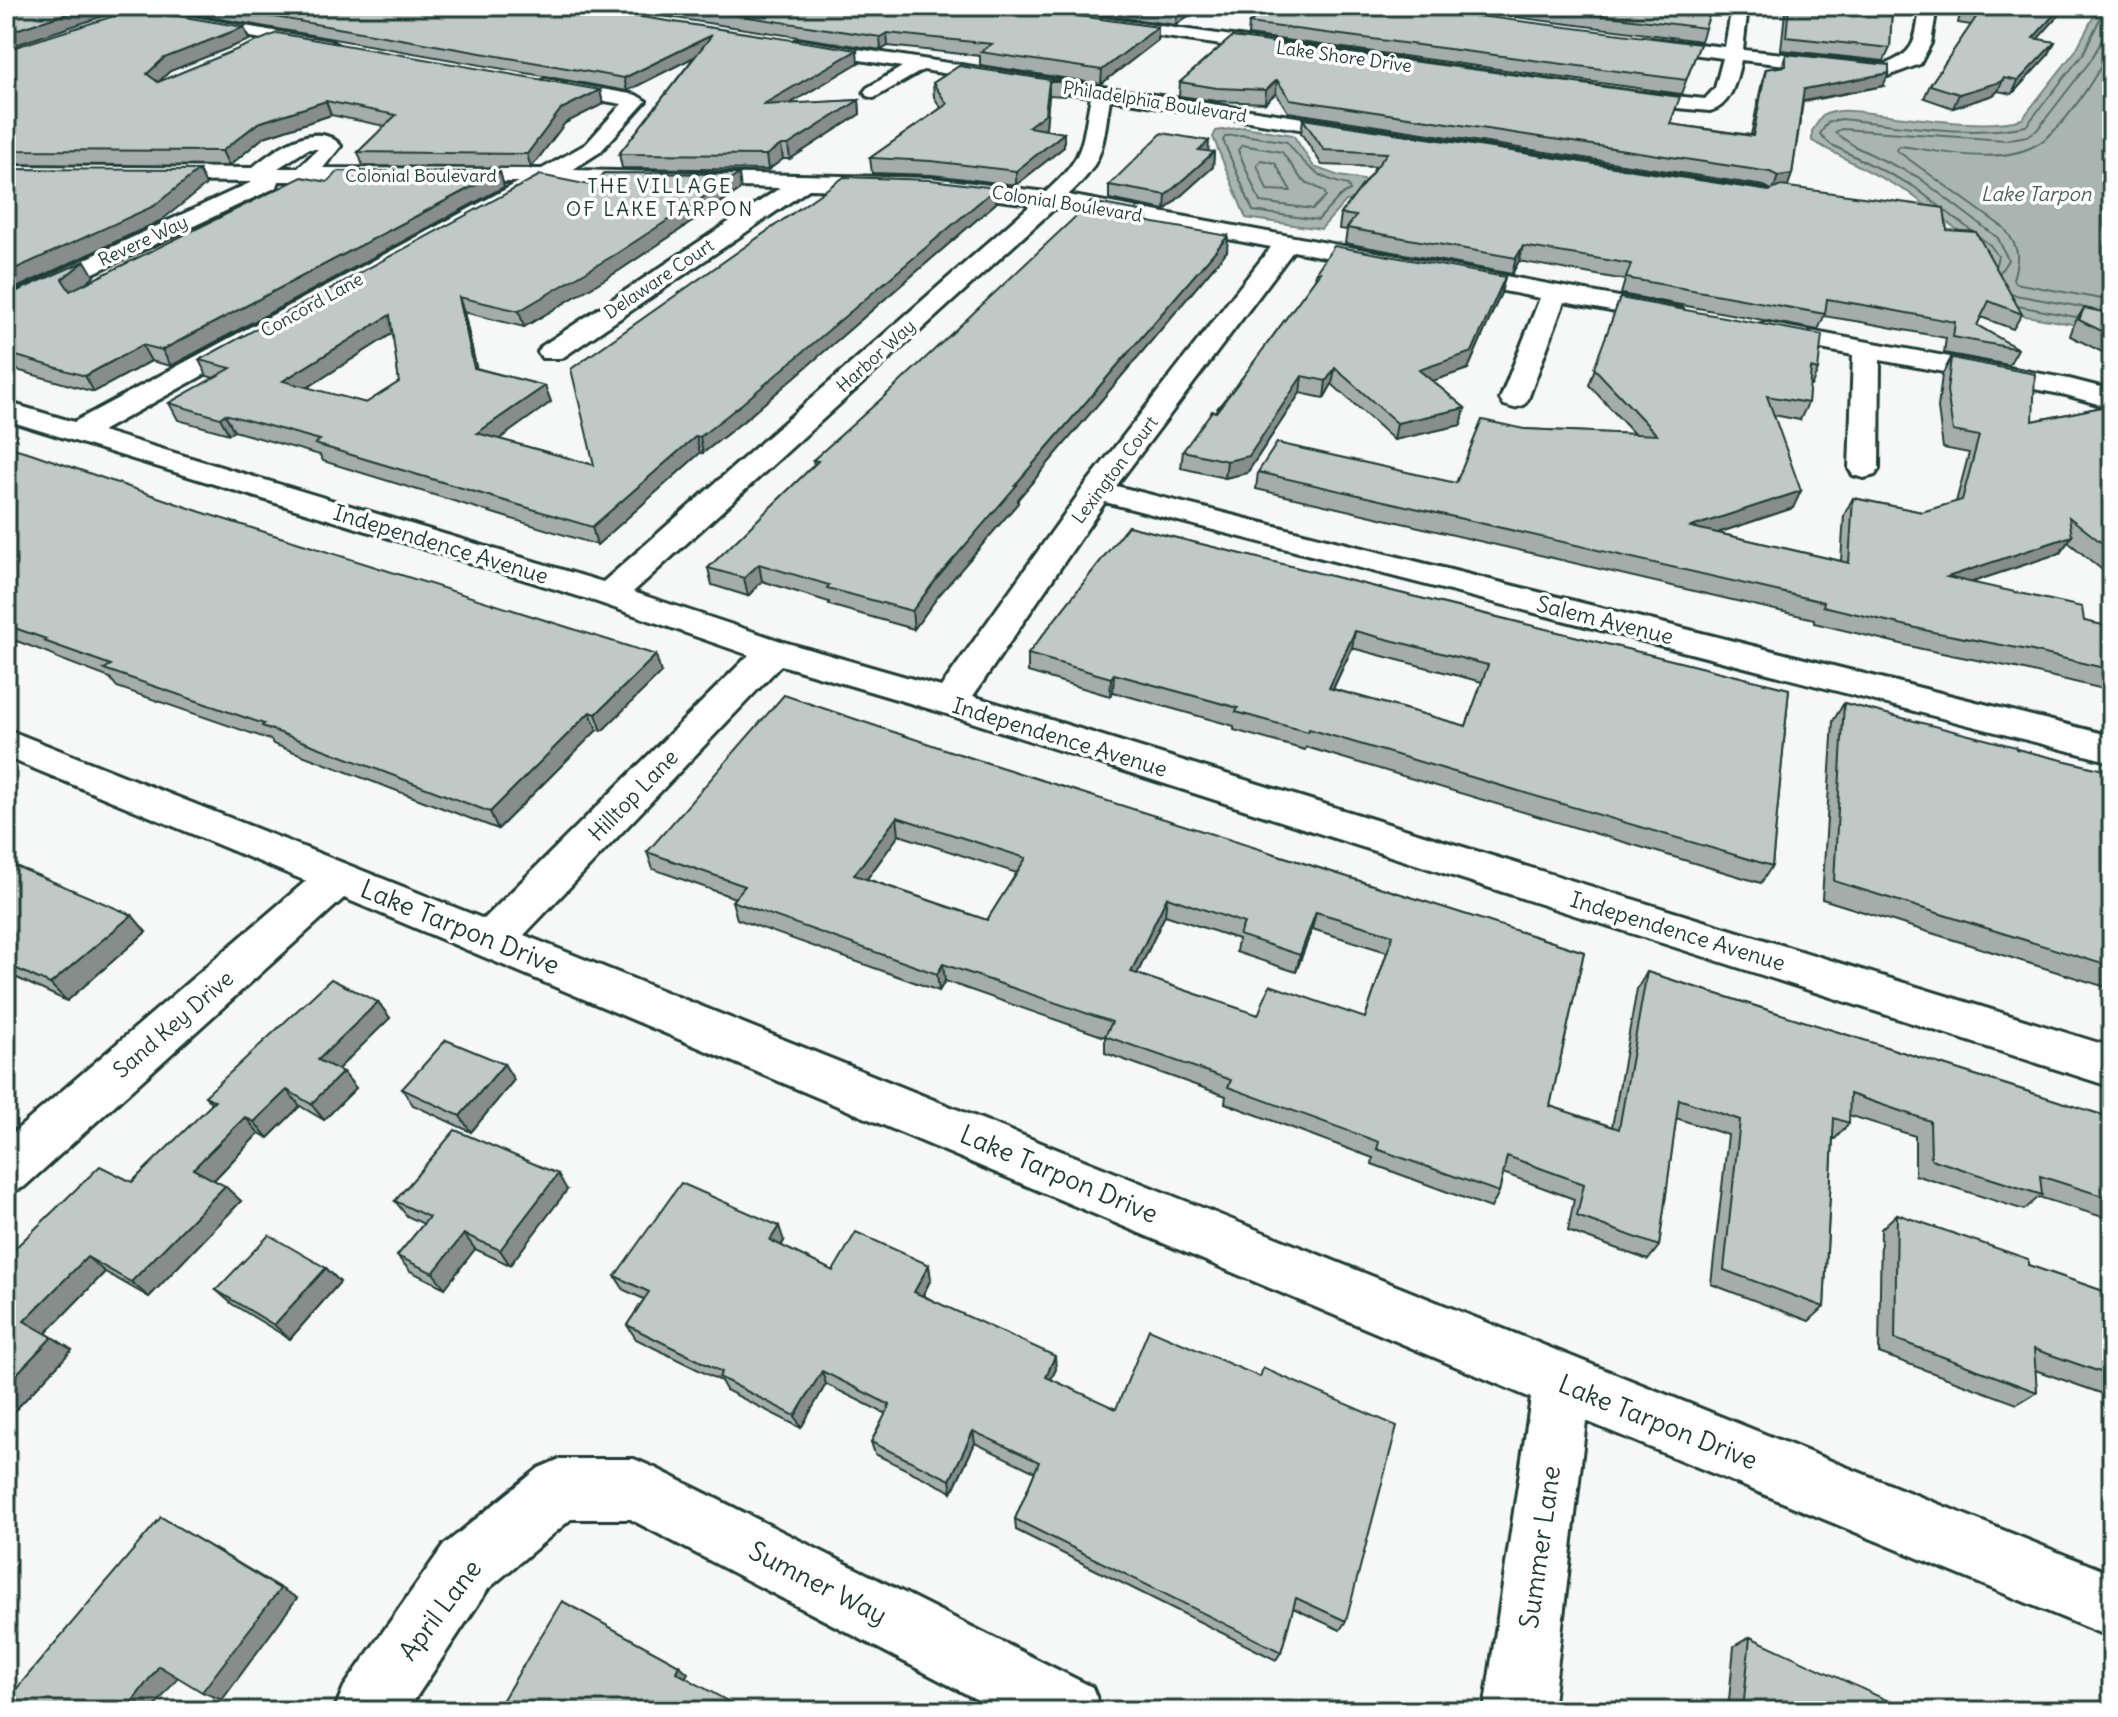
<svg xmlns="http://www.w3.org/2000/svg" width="2118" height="1717" viewBox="0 0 2118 1717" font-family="Delius,sans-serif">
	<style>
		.water { fill: #aab5b1; stroke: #72857f; stroke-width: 2 }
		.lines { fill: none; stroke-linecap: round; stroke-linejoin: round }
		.shore { stroke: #576d66; stroke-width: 2 }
		.minor-casing { stroke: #1f3d34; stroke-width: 6 }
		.minor { fill: #fff; fill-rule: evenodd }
		.wall { fill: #a5adaa; stroke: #1f3d34; stroke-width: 2; fill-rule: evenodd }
		.shaded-wall { fill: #868d8b; stroke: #1f3d34; stroke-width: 2 }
		.building { fill: #c0c9c6; stroke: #1f3d34; stroke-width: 2; fill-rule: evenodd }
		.labels { text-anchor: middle; stroke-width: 7; stroke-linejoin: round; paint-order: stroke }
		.far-street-label { font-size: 18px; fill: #1f3d34; stroke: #fff }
		.far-neighbourhood-label { font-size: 20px; letter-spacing: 2px; fill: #1f3d34; stroke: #fff }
		.far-water-label { font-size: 20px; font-style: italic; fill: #49615a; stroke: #fff }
		.street-label { font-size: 22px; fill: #1f3d34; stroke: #fff }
		.near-street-label { font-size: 26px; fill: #1f3d34; stroke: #fff }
	</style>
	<rect width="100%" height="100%" fill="#f6f7f7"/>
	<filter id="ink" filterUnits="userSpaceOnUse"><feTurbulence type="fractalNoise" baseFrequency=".0125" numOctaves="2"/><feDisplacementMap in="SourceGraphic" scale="16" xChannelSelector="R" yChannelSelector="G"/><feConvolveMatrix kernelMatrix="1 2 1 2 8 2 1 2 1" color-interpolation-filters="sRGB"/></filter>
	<g filter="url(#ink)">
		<path class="water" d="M2099,6h13v325l-752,-131 -14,1 -25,28 -75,-11 -33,-81 3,-6 28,-4 49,8 21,32 25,9 546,90 95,6 10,-14 -5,-7 -77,-59 -96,-51v-10l10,-15c17,-9 37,-4 56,-2 39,4 108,16 144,5l54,-69z"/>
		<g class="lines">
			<g class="shore">
				<path d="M2112,47c-16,29 -47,82 -76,98 -38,21 -96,6 -136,1l-4,4 108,78c15,19 16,28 9,51l2,4 97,18"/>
				<path d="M1244,135l43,7c18,24 31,37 61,43l2,6 -10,5 -22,24 -65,-9 -30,-71 3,-4z"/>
				<path d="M1242,145l40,7 20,28 22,11 2,5 -13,13 -53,-7 -22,-52z"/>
				<path d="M1261,160l14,3 16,28 -24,-1 -10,-25z"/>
				<path d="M2082,307l-89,-16 -2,-5 17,-26 -10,-22 -80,-61 -62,-30 -21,-14 6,-4 164,11 22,-4 10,-6 54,-70 21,-38"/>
				<path d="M2076,317l-203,-38 -2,-4 4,-3 106,8 15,-16 2,-8 -8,-11 -77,-59 -83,-42 -10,-10 8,-12 13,-3c60,6 126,19 185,7l57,-72 23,-48"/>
			</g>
			<g class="minor-casing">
				<g id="minor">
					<path d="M94,6h37l199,35 9,5 -9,5 -228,-40z"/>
					<path d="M1732,6h16l-5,44 143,14c33,-13 28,-26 35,-58h16l-6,37 -11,21 -32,12 -147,-16c-5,19 -9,46 -31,51l-77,-7 -530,-76 -9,-5 9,-5 530,74 72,7 10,-11 8,-30 -80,-10 -9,-5 9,-5 82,9z"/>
					<path d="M800,40l972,151 3,5 -11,7 -654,-104c-8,47 -5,63 -42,96l605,112 9,2 4,6 -4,6 -9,2 -109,-21 -36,97 -4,6 -10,3 -10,-3 -4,-6 40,-101 -247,-47 -177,235 996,250v26l-1007,-260 -132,194 1139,351v40l-1175,-376 -156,-46 -257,270 1588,639v64l-526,-217 -34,290h-68l47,-313 -1187,-500 -320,289 -18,7v-55l300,-258 -300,-124v-28l478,190 265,-264 -152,-53 -591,-182v-18l68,20 445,-240 -240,-1 -2,6 -271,127v-18l246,-114 -246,-2v-14l246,2c20,-17 65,-51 89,-22l-18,22 219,1 44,-25 36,-40 -84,-15 -3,-4 10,-6 91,16 10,6 -46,51 -28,18 360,8 114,14c40,-36 35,-45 45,-96l-168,-26 -49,28 -7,-2 -3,-4 3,-4 35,-21 -108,-18 -3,-4 3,-4zM308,149h10l-20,19h-20zM551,183l229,5 -238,158 -4,6 4,6h20l247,-169 123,3 100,12 -429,378 -501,-151zM1056,207l215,40 -185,237 -145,203 -154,-44 -154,-51z"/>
					<path d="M1766,323l303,56 43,11v18l-46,-13 -186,-35 -1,109 -4,6 -11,3 -11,-3 -4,-6 4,-114 -96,-18 -4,-6 4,-6z"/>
					<path d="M560,1459h74l21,9 437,219 10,24h-103l-369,-192h-59l-83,70 -81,122h-73l10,-24 100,-142 95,-77z"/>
				</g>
			</g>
			<use href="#minor" class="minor"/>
		</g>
		<g class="wall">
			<path d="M148,6h422l288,57 -69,41 70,-4 1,14 -70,45h-7l-15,11 -146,-2 -3,-14 75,-97 -67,34z"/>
			<path d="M599,6h409l150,34 -57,44 -121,-19v-9l-92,-10 -7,4z"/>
			<path d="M1036,6h165l-25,19z"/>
			<path d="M1430,6h282l-11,35z"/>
			<path d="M1781,6h111l-2,42 -6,13 -103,-11 4,-38h-4z"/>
			<path d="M1962,6h105l-30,33 12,15 -37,40 -14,-3 -5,4 -40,13 -29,-10 6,-13 41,-60 -13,-2z"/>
			<path d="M1249,23l451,21 -19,50 -433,-59z"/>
			<path d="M244,27l5,13 -79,31 -12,11 442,8 3,14 -38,19 -34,45 -168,-2 -5,-14 27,-26 -54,-11 -67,22 -35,29 -223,-2v-114z"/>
			<path d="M1232,37l438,87 81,11 11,-53 4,-13 16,-2 4,-13 97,32 -80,16 -11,72 -5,13 160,43 75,84 -9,15 -32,-12 -4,8 41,24 -9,16 -65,-12 2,-15 -79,-15 -43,-7 -6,14 -197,-36 4,-14 -106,-19 -7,13 -167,-31 2,-13 -8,-1 2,-15 35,-47 -54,-2 -21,-32 2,-14 466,72 3,-1 -8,-4 -476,-74 -12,-19 -11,10 -49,-2 -37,-5 1,-14z"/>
			<path d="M959,66l105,16v14l-15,-1 -3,32 -4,3 22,3v14l-48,38 -84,-10 -60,-2 -2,-15 71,-50 -7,-11 -1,-14z"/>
			<path d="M1214,152l-1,15 -48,43 -56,-11v-14z"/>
			<path d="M500,172l4,15 -333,179 -20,-5 -57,31 -88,-25v-71l88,-20 -10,8 243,-102z"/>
			<path d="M594,186l147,3 -121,81 -96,57 -60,-15 12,56 69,18 6,16 -52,37 95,26 402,-262 -250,216 -43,34h-3l-103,92 -274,-84 -3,-6 -86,-24 -5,3 -51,-14 -9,-17 45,-25 -7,-2 -8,-16zM393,333l6,49 -33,21 -59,-15z"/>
			<path d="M1147,212l-1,9 81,30 -209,248v4l-79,92 -25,34 -85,-24v-3l-67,-21 -14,15 -36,-11 -4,-17 106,-103 -1,-5z"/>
			<path d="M1316,272l189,5 -4,16 -33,76 -36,12 33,27 -4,17 -67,15 -62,-56 -8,14 -24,-5 -53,80 -22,5 -44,-10 2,-17 62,-77 70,-95z"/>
			<path d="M1620,298l198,72 -7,16h-2l-1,17 -8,17 -26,-5 19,93 -75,25 123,28 3,-46 9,-17 69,14 34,-10 13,-49 -26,-5 -5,-40 4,-33 9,-17 82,63 79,-16v173l-44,-36 -8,11 -88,29 112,39 28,6v64l-96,-23 -94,-19 -108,-26v-4l-558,-130 2,-17 198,11 68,-54 110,5 -45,-49z"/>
			<path d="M2084,308l28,6v43l-42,-21 4,-12z"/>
			<path d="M6,446l655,227 -59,58 -5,-1 -99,99 -225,-85 -2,-4 -154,-53 -7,-9 -53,-20 -3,-3 -48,-18z"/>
			<path d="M1128,526l661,163 -17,177 -11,17 -455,-136 -1,3 -71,-20v-4l-121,-34 -3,4 -82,-24v-18zM1352,648l130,34 -16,44 -133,-37z"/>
			<path d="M1844,703l172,46 96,23v217l-290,-90 11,-178z"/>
			<path d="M959,754l625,198 -34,154 62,21 25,-138 10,-17 465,146v102l-73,-23 -15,13 -109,-35v-39l-66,-21v8l-14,16h-2l-9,168 -15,14 -98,-37 17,-149 -52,-17 -17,128 -11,14 -80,-29 6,-32 -71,-26 -4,19 -8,16 -119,-44 1,-6 -148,-55 1,-7 -121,-43v-16l-160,-56 -6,10 -202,-72 -5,-18 3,-3 -82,-29 -6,-17zM899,835l118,38 -30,47 -120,-41zM1165,915l73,24 -2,13 60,20 16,-43 75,23 -22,66 -107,-3 -121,-41z"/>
			<path d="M6,862l140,70 -79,69 -61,-28z"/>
			<path d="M378,1002l12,16 -52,51 18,19 -32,32 -24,-14 -32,32 -9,-5 -45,47 27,21 -92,96 -44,-25 -59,61 26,17 -66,70v-163l126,-75 81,-78 -8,-8z"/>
			<path d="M504,1064l10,16 -43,52 -58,-27 -11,-16z"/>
			<path d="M567,1190l-57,75 -35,-16 -30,39 -35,-17 -13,-15 27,-32 -17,-8 -12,-15z"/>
			<path d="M1897,1214l131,51 84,29v103l-77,-27 2,22 -20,12 -138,-51 2,-124z"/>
			<path d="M784,1241l-3,5 52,25 98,8 -8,16 133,74 -5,10 295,242 -6,9 -47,-22 -12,44 -5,8 -260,-130 -1,-11 20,-47 -60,-29 -23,49 -77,-38 -4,-12 15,-28 -60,-30 -25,44 -75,-38 -5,-9 -85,-42 -9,-14 17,-26 -20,-9 -9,-14z"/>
			<path d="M326,1268l14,14 -50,57 -58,-35 -16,-14z"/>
			<path d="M1750,1637l142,74h-164l6,-65z"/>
		</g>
		<g class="shaded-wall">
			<path d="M90,6h12l5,9 -101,33v-15z"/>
			<path d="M1186,6h15l-25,19 1,-12z"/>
			<path d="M2062,6h5l-40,45 6,-13z"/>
			<path d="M244,27l5,13 -79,31 -17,16 -6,-13 17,-16z"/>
			<path d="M1158,27v13l-57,44 1,-14z"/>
			<path d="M887,33l1,13 -7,4 -1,-13z"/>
			<path d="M712,35l2,12 -87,44 -3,-13z"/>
			<path d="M2055,42l-6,12 -37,40 6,-13z"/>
			<path d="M857,50l1,13 -94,56 -2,-14z"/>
			<path d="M1889,73l-6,13 -84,16 5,-13z"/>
			<path d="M2004,78l-6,13 -5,4 -40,13 6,-14z"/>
			<path d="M1277,80l-1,13 -11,10 1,-13z"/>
			<path d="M1049,82v13l-3,32 -18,14v-14z"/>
			<path d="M600,90l3,14 -38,19 -34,45 -4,-14 34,-45z"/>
			<path d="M859,100l1,14 -70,45 -2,-14z"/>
			<path d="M326,101l5,14 -67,22 -35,29 -7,-15 36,-28z"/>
			<path d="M1064,133v14l-48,38v-14z"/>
			<path d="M1209,141l-1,15 -9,-6z"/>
			<path d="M781,145l2,14 -15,11 -2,-15z"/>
			<path d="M1214,152l-1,15 -48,43 1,-15z"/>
			<path d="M199,170l7,15 -44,35 -156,73v-20z"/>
			<path d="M500,172l4,15 -333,179 -9,-16z"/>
			<path d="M739,174l2,15 -121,81 -96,57 -5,-16z"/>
			<path d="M1792,174l-5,15 -14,2 5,-15z"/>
			<path d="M996,188v15l-250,216 -43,34 -3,-16z"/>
			<path d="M1147,212l-1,15 -9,-7z"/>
			<path d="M1228,236l-1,15 -209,248v4l-79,92 -25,34 -2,-18 26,-34 77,-92z"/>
			<path d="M1523,246l-4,15 -7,13 4,-16z"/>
			<path d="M85,261l9,15 -23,19 -9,-16z"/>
			<path d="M1505,277l-4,16 -33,76 -53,18 4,-17z"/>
			<path d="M459,297l5,15 16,72 -6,-16z"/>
			<path d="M390,315l6,16 -105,67 -8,-17z"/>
			<path d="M142,345l9,16 -57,31 -9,-16z"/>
			<path d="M1335,368l-3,16 -8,14 2,-17z"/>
			<path d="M1302,376l-2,17 -53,80 -22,5 2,-17z"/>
			<path d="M545,386l6,16 -67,48 -7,-17z"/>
			<path d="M1465,408l-4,17 -67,15 3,-17z"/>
			<path d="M225,414l9,17 -5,3 -9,-16z"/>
			<path d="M696,436l4,17 -103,92 -5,-18z"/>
			<path d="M1801,491l-8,17 -109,36 7,-17z"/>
			<path d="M2072,536l-12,17 -124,41 11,-17z"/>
			<path d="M759,564l3,17 -14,15 -4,-18z"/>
			<path d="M1355,631l-3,17 -27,58 4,-18z"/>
			<path d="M656,655l5,18 -59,58 -6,-17z"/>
			<path d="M1114,674l-1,18 -3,4 1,-18z"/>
			<path d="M590,712l7,18 -99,99 -8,-17z"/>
			<path d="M897,817l2,18 -42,57 -3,-17z"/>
			<path d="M1167,897l-2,18 -35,74 1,-17z"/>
			<path d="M1316,912l-4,17 -16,43 4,-17z"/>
			<path d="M132,915l14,17 -79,69 -17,-17z"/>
			<path d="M943,964l2,17 -6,10 -2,-17z"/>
			<path d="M378,1002l12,16 -59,58 -13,-16z"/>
			<path d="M504,1064l10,16 -43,52 -11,-16z"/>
			<path d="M343,1072l13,16 -32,32 -13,-16z"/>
			<path d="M287,1090l13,16 -32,32 -14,-16z"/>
			<path d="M245,1117l14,16 -50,52 -16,-16z"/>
			<path d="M558,1174l9,16 -57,75 -10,-15z"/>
			<path d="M225,1186l16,15 -92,96 -18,-15z"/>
			<path d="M779,1226l5,15 -9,14 -5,-15z"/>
			<path d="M464,1234l11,15 -30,39 -12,-15z"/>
			<path d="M87,1257l18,15 -61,63 -20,-14z"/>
			<path d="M929,1265l2,14 -14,27 -3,-14z"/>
			<path d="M326,1268l14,14 -50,57 -16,-14z"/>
			<path d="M52,1337l20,13 -66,70v-35z"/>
			<path d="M1055,1356l1,13 -10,21v-13z"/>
			<path d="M822,1371l4,13 -25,44 -6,-12z"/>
			<path d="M973,1431l2,12 -23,49 -2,-12z"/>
			<path d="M161,1517l136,81 -75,102 -20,-8z"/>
			<path d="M679,1665l9,8 -4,7 -8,-8z"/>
			<path d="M159,1666l21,8 -28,37h-27z"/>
		</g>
		<g class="building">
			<path d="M6,6h84l-84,27z"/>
			<path d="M212,6h358l287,44 -95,55 97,-5 -71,45h-7l-15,10 -147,-1 93,-119 -88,43z"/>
			<path d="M676,6h332l150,21 -56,43 -122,-18 12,-8 -105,-11 -7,4z"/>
			<path d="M1125,6h61l-9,7z"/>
			<path d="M1269,6h132l299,38 -14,36 -437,-57z"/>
			<path d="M1528,6h184l-7,22z"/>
			<path d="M1789,6h103l-2,42 -104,-11z"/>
			<path d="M1964,6h98l-29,32 22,4 -37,39 -14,-3 -4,4 -41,12 -29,-9 49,-72 -16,-2z"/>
			<path d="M136,9l108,18 -80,31 -17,16 11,8 119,-49 323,57 -39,19 -34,45 -169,-2 38,-37 -70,-14 -68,22 -36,28 -216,-1v-100z"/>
			<path d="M1232,37l448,60 -10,27 83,12 13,-67 20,-3v-12l103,11v8l-85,16 -12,85 -14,2 -8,-4 -480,-73 -13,-19 -11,10 -49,-2 -37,-6z"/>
			<path d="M959,66l105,16h-15l-4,32 -17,13 36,6 -48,38 -85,-10 -61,-3 77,-54 -14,-21z"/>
			<path d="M1303,119l466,72 12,-5 163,22 3,22 29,2 46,82 -33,-13 -12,24 41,24 -65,-12 2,-15 -80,-15 -48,-8 -2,15 -199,-36 5,-14 -108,-18 -7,12 -169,-30 9,-12 -15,-2 46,-61 -63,-3z"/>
			<path d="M1162,133l47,8 -10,9 15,2 -48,43 -57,-10z"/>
			<path d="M6,169l193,1 -45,36 -148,67z"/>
			<path d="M338,171l162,1 -338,178 -20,-5 -57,31 -79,-23v-57l79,-35 -23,18 8,12 232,-114 25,5z"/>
			<path d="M604,173l135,1 -123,80 -97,57 -60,-14 15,71 71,18 -68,47 117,32 -23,-96 273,-192 87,3 65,8 -253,215 -43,34 -4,-1 -104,91 -277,-83 5,-4 -95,-26 -5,4 -51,-15 62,-35 -32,-8 341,-185 54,11zM390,315l9,67 -33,21 -83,-22z"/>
			<path d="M1091,202l56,10 -10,8 91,16 -213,249h2l-79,92 -26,34 -85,-23 2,-3 -70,-21 -15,14 -36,-10 110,-107 -5,-1 86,-77z"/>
			<path d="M1334,246l171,31 -33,75 -53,18 46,38 -68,15 -62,-55 -9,13 -24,-5 -53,80 -22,5 -44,-10 29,-40 4,1 29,-38 75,-102h-4z"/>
			<path d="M1620,298l202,37 -4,35 -7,-2 -3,35 -41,-7 34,95 -110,36 158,36 4,-65 69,14 40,-12 17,-64 -26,-5 -6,-40 4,-33 84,16 -2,47 79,-16v146l-43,-34 3,19 -125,41 135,30 2,14 28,6v43l-84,-20 -95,-18 -110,-26 1,-4 -566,-130 19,-29 179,40 26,-63 42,9 133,6 -63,-67z"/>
			<path d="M2084,308l28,6v22l-33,-16z"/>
			<path d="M6,446l25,7 170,59 455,143 -60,59 -6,-2 -100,100 -228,-86 2,-2 -160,-55 7,-4 -67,-24 2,-2 -40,-14z"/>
			<path d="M1128,526l661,163 -17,177 -463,-137 -1,3 -72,-20 2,-4 -124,-34 -3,4 -83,-24zM1355,631l133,34 -22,61 -137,-38z"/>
			<path d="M784,695l175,59 625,198 -34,154 69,23 28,-157 465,146v81l-72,-23 2,19 -111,-36 -1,-38 -80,-27 -1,29 -15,-5 -10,189 -100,-37 16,-150 -61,-21 -20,147 -82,-30 7,-32 -77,-28 -8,36 -122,-43 2,-7 -151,-55 3,-7 -126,-44 7,-14 -169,-58 -6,10 -205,-73 13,-15 -98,-34zM897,817l129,41 -39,62 -133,-45zM1167,897l77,26 -5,12 61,20 16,-43 77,23 -28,83 -95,-33 -12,30 -127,-43z"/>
			<path d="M1844,703l172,44v2l96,23v195l-278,-86z"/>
			<path d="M6,862l126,53 -82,69 -44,-20z"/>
			<path d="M331,979l47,23 -60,58 25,12 -32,32 -24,-14 -33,32 -9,-5 -52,52 32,17 -94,96 -44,-25 -63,64 28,16 -46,48v-128l94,-91 32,16 83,-81 -10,-5z"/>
			<path d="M446,1040l58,24 -44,52 -58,-27z"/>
			<path d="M455,1130l103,44 -58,76 -36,-16 -31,39 -36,-17 32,-39 -34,-16z"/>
			<path d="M681,1183l98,43 -9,14 63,31 23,-39 73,33 -15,27 141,64 -9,21 70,32 33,-80 111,48 3,-9 134,58 -51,195 -50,-23 -15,54 -266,-133 24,-57 -66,-31 -23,49 -79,-38 19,-37 -68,-34 -27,45 -76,-39 3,-5 -95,-47 22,-33 -34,-16z"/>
			<path d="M1897,1214l131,45v6l84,29v82l-78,-27 3,43 -142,-53z"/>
			<path d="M269,1235l57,33 -52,57 -58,-35z"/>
			<path d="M161,1517l119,72 -78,103 -43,-26 -34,45h-119v-12l1,1z"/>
			<path d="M562,1601l117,64 -3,7 69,39h-249z"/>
			<path d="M1750,1637l143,66 -1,8h-149z"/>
		</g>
	</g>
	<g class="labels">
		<g class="far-street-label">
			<text transform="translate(1344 57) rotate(8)" y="6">Lake Shore Drive</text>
			<text transform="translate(1155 102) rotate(9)" y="6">Philadelphia Boulevard</text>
			<text x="421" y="182">Colonial Boulevard</text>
			<text transform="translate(1067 204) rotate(9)" y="6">Colonial Boulevard</text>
			<text transform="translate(143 241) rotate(-25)" y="6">Revere Way</text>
			<text transform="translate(659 279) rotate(-34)" y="6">Delaware Court</text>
			<text transform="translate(312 305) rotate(-29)" y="6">Concord Lane</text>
			<text transform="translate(876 356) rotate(-42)" y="6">Harbor Way</text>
			<text transform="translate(1115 470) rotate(-53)" y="6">Lexington Court</text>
		</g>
		<g class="far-neighbourhood-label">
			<text x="660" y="193">THE VILLAGE<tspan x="660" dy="23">OF LAKE TARPON</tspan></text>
		</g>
		<g class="far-water-label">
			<text x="2036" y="201">Lake Tarpon</text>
		</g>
		<g class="street-label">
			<text transform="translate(441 544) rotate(17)" y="8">Independence Avenue</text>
			<text transform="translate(1605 620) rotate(14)" y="8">Salem Avenue</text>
			<text transform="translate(1060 737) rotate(17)" y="8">Independence Avenue</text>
			<text transform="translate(633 795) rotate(-46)" y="8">Hilltop Lane</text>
			<text transform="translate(1678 931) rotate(17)" y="8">Independence Avenue</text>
			<text transform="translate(173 1024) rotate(-41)" y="8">Sand Key Drive</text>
		</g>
		<g class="near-street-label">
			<text transform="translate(460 927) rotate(22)" y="9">Lake Tarpon Drive</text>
			<text transform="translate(1059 1174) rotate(23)" y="9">Lake Tarpon Drive</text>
			<text transform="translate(1658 1422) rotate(22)" y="9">Lake Tarpon Drive</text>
			<text transform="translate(1540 1547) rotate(-82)" y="9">Summer Lane</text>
			<text transform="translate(818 1583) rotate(27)" y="9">Sumner Way</text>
			<text transform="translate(440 1610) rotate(-53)" y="9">April Lane</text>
		</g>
	</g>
	<rect width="2118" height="1717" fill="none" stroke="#fff" stroke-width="32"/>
	<rect x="16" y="16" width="2086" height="1685" fill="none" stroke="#1f3d34" stroke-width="3" filter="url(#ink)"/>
</svg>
